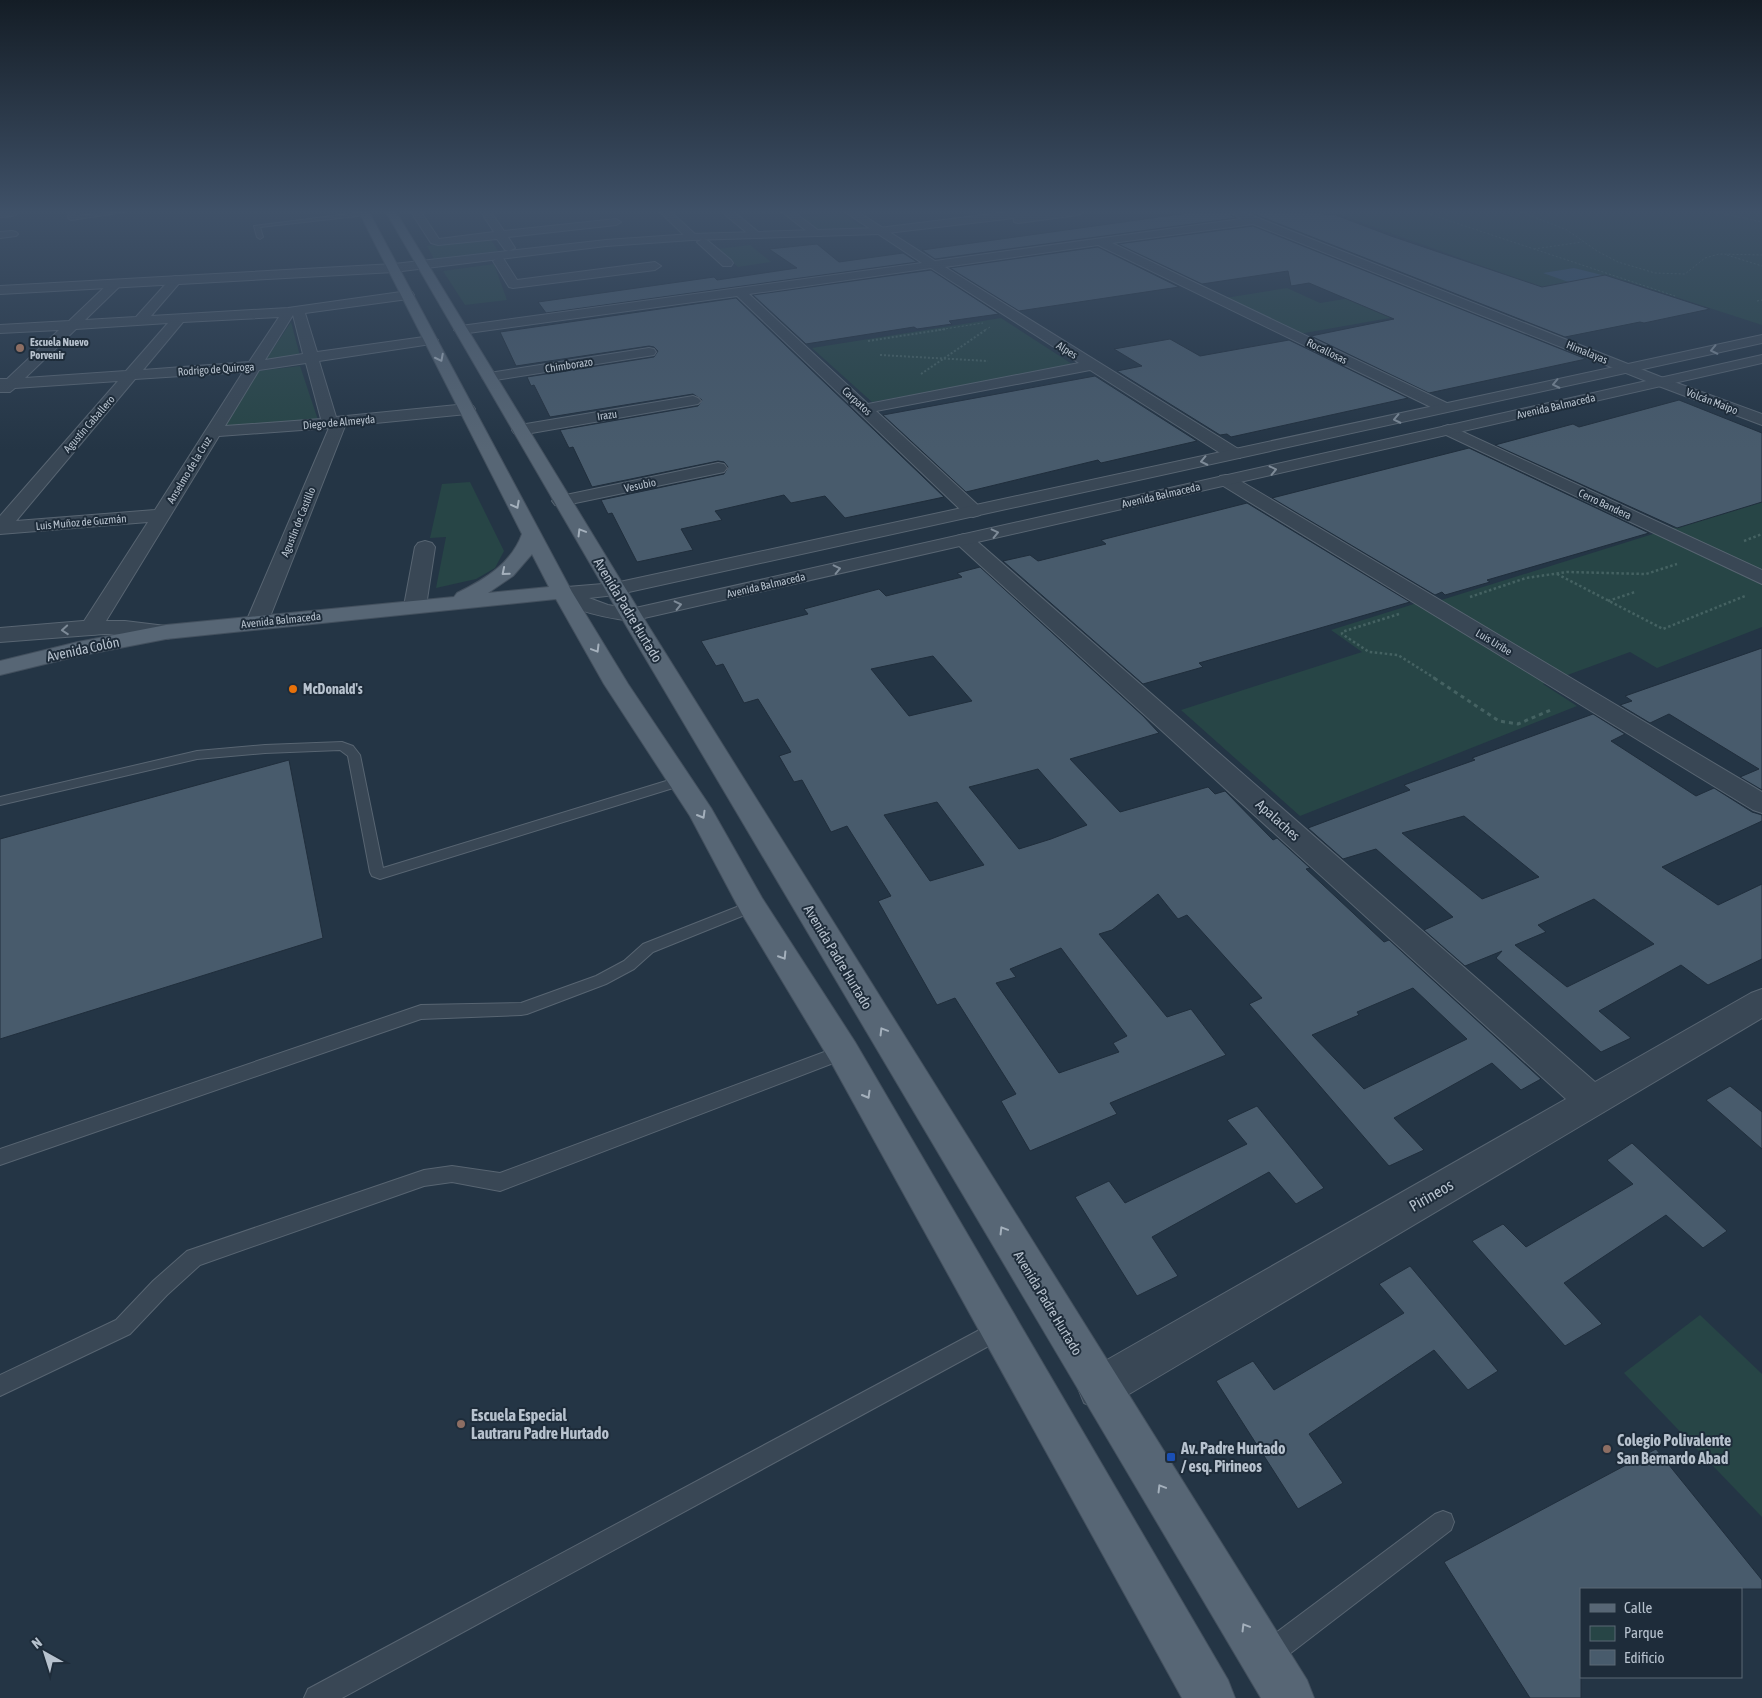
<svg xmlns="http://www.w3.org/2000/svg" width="1762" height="1698" viewBox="0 0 1762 1698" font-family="'Asap Condensed',sans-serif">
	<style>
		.green { fill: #274546 }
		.water { fill: #37536e }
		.building { fill: #485b6c; stroke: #202e3c; fill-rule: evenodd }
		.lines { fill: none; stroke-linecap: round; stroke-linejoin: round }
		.service-casing { stroke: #586572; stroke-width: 2 }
		.minor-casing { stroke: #586572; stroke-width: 2 }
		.tertiary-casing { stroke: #586572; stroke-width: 2 }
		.primary-casing { stroke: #43505e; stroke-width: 2 }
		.path-far3 { stroke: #456262; stroke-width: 1; stroke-dasharray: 2 2; stroke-linecap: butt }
		.path-far2 { stroke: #456262; stroke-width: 2; stroke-dasharray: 2 2; stroke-linecap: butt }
		.path-far1 { stroke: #456262; stroke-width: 2.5; stroke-dasharray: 2.5 2.5; stroke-linecap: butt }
		.path { stroke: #456262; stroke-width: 3; stroke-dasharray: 4 4; stroke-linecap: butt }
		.service { fill: #394755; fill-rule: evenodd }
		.minor { fill: #394755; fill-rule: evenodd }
		.tertiary { fill: #394755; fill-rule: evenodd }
		.primary { fill: #576675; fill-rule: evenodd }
		.oneway { stroke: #7e8b98 }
		.oneway2 { stroke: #a4b0bc }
		.education-dot { fill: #8d6e63; stroke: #1e2c3a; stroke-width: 2 }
		.food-dot { fill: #e8710a; stroke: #1e2c3a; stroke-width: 2 }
		.transit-dot { fill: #1a4fb4; stroke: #1e2c3a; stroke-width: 2 }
		.labels { text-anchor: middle; stroke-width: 4; stroke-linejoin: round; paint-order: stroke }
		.far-poi-label { font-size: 11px; font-weight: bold; fill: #b7c2ce; stroke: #1e2c3a; text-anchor: start }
		.far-street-label { font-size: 11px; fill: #b7c2ce; stroke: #1e2c3a }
		.street-label { font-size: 14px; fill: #b7c2ce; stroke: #1e2c3a }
		.poi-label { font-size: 14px; font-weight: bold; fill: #b7c2ce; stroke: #1e2c3a; text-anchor: start }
		.near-street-label { font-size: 16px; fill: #b7c2ce; stroke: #1e2c3a }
		.near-poi-label { font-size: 16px; font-weight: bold; fill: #b7c2ce; stroke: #1e2c3a; text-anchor: start }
	</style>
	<rect width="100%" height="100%" fill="#243545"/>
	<g class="green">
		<path d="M1332,212h430v113l-136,-44 -66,13z"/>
		<path d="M839,213l24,14 -2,2 -43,1 -19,-12z"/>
		<path d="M490,238l8,13 -64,8 -7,-13z"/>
		<path d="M750,245l21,17 -33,5 -20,-18z"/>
		<path d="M494,264l13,36 -42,5 -22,-34z"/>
		<path d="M1287,288l33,15 92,-15 46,18 -159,28 -74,-36z"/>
		<path d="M1001,318l74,48 -203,36 -60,-54z"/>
		<path d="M291,322l9,34 -35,5z"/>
		<path d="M300,366l18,54 -97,12 37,-61z"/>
		<path d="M470,482l34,69 -9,17 -19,11 -40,9 10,-51 -16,1 12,-54z"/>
		<path d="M1762,500v127l-105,41 -27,-16 -87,32 34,22 -277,110 -119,-106 181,-58 -31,-22 99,-31 5,3z"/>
		<path d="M1700,1315l62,59v143l-138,-144z"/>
	</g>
	<path class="water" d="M1574,268l28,7 -6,2 13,4 -29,5 -37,-13z"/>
	<g class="building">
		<path d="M1195,212h37l-1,3 5,3 -301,41 -13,-9z"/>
		<path d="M1249,212h69l8,3 7,-1 58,22 151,51 63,-12 105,34 -66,14 -4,-1 -75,15z"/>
		<path d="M1253,226l333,133 -157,34 -118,-57 83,-17 -85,-36 -18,3 -3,-15 -86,13 -84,-40z"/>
		<path d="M817,244l22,18 64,-9 14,9 -371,51 -8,-11 176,-25 3,3 80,-12 -28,-19z"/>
		<path d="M1098,247l81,40 -160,24 -69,-43z"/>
		<path d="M931,270l68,44 -50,7 3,3 -35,5 -3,-2 -108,17 -53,-49z"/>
		<path d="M736,298l208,199 -99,21 -20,-22 -34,7 -7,-8 -69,16 7,9 -41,9 12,21 -56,12 -25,-49 -4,1 -7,-14 123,-26 4,-7 -4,-5 -6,-1 -126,26 -19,-40 -4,1 -9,-18 138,-24 4,-6 -9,-6 -143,23 -16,-32 -3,1 -4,-9 127,-20 4,-6 -4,-4 -5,-1 -133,20 -16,-34z"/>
		<path d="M1170,339l30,17 89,-16 119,58 -177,39 -4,-3 -7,1 -103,-64 25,-5 -28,-17z"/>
		<path d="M1095,376l102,65 -96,22 -3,-3 -132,32 -83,-77z"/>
		<path d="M1679,400l83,33v69l-85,26 -182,-83 78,-21 6,3z"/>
		<path d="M1469,448l180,85 -162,47 3,2 -45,13 -3,-3 -7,3 -163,-97z"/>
		<path d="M1247,503l163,99 -211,61 4,4 -60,17 -140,-123 27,-6 8,6 68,-17 -5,-4z"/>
		<path d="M980,567l163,149 16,17 -89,26 50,53 88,-25 7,7 10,-3 48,49 4,-2 33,30 -4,1 78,73 5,-2 152,139 -20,11 -29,-27 -98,55 30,32 -35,16 -140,-162 13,-6 -75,-83 -9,4 -20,-25 -46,36 -13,4 68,83 24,-8 35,46 -116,48 7,11 -87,37 -29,-50 15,-7 -61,-96 -18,7 -59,-104 13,-5 -44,-70 -16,6 -29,-52 -8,2 -15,-26 12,-4 -33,-53 -14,4 -21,-39 -7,2 -15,-25 107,-27 -4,-5 75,-20 7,7 76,-19 -5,-4zM933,656l39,45 -63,15 -38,-47zM1038,769l49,56 -36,14 -32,10 -50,-62zM937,802l47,63 -54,16 -46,-66zM1061,948l66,88 -14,7 6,9 -60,21 -63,-90 20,-6 -6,-8zM1413,988l54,51 -103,50 -52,-54 47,-20 -2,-3z"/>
		<path d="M1762,648v142l-22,-13 19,-8 -90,-55 -19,9 -30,-18 12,-4 -7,-5z"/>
		<path d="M1593,714l32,20 -14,7 85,55 18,-8 38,24 10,3v6l-100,46 56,38 44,-21v75l-54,26 -27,-20 -82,46 32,27 -30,14 -105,-94 6,-7 -37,15 -41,-36 29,-13 -77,-68 -33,10 -35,-31 102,-38 -6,-5 71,-25 -3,-2zM1464,816l75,61 -57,22 -80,-66zM1594,899l60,45 -87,43 -52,-42 31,-13 -8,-7z"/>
		<path d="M289,760l34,178 -323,101v-200z"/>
		<path d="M1730,1086l32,26v37l-56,-49z"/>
		<path d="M1257,1106l67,82 -28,16 -27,-32 -117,65 26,39 -41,20 -62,-99 34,-16 16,22 122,-59 -20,-24z"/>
		<path d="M1632,1143l95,88 -24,17 -37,-33 -102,68 38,41 -37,22 -93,-105 31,-17 23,23 107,-63 -26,-24z"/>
		<path d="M1410,1266l88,105 -30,19 -34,-40 -125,84 34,49 -45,26 -82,-128 37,-20 21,29 130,-77 -25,-29z"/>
		<path d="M1656,1449l106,131v9h-181v109h-51l-86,-136z"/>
	</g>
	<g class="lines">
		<g class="service-casing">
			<g id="service">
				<path d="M69,212h6l-1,4 50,-4 -53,8 -3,-2z"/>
				<path d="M364,212l2,3 -106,12 3,10 -3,2 -3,-2 -3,-11z"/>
				<path d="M342,742l11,4 7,9 23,113 293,-90h10l1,3 -1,3 -306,95 -8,-3 -2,-4 -22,-116 -8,-6 -75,3 -68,6 -197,46v-8l197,-46 68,-6z"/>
				<path d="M752,901l5,1 2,4 -2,4 -104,42 -19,17 -28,15 -79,30 -6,1 -100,4 -421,146v-16l421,-144 100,-2 75,-27 28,-15 19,-17z"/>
				<path d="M843,1045l6,2 2,5 -2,5 -349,134 -48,-9 -28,4 -224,79 -33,30 -37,39 -130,62v-21l116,-55 37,-39 34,-30 237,-81 28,-4 48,7z"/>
				<path d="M1000,1319l7,3 3,7 -3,7 -665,362h-38l4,-9z"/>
				<path d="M1443,1511l8,3 3,8 -3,8 -172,132 -9,3 -9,-3 -3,-9 3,-9 174,-130z"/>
			</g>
		</g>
		<g class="minor-casing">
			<g id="minor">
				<path d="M0,212h18v1l-5,3 -13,1z"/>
				<path d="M411,212h10l18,27 55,-7 -13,-20h10l13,19 112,-12 5,3 -5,3 -108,12 7,11 -6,3 -4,-1 -8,-11 -59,6 -7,-2z"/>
				<path d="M660,212h11l25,23 2,2 -2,2h-8z"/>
				<path d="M722,212h12l28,23 -2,2h-8z"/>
				<path d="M782,212h12l29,22 -2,2h-8z"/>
				<path d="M845,212h13l77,49 306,-42 -8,-5 1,-2h9l423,167 96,35v11l-106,-40 -403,-161 -141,19 339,162 2,3 -2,3h-12l-341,-166 -153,22 295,183 2,4 -2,4h-12l-138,-88 -214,41 104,96 2,4 -2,4 -7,2 -7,-2 -229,-219 -276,38 -7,-4 7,-4 461,-63zM931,268l148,95 -211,41 -119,-110z"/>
				<path d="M12,231l4,1 2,2 -2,2 -16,2v-6z"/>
				<path d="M703,239l4,1 24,20 2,3 -2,3h-8l-24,-22 -2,-2z"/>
				<path d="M499,257l4,1 14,22 138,-18 6,4 -6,4 -142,18 -4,-1 -16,-26z"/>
				<path d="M176,276l6,4 -31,36 137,-8 120,-17 4,1 2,3 -6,4 -103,14 12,39 114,-16 7,4 -7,4 -112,17 17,56 131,-13 6,2 2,3 -2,3 -6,2 -122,12 -77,196 -3,5 -8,1 -8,-1 -3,-5 83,-194 -110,8 -121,198 -8,1 -8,-1 -3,-5 69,-107 -148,12v-18l118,-135 -103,7 -5,4h-10v-13h7l52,-49 -59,3v-8l69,-4 42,-40h8l2,3 -2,3 -34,33 51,-3 36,-40zM293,315l10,39 -38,6zM279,317l-30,45 -106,8 40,-48zM168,323l-42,48 -101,7 51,-49zM306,363l15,56 -96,7 34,-56zM243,372l-88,138 -139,11 119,-142z"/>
				<path d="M649,348l5,1 2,3 -2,3 -165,26 -5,-1 -2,-3 2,-3 5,-1z"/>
				<path d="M693,396l5,2 3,3 -3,3 -178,31 -6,-2 -2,-3 2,-3 6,-2z"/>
				<path d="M1448,425l314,145v14l-320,-151 -2,-3 2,-3z"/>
				<path d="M718,463l6,1 3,4 -3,4 -163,34 -6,-1 -3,-4 3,-4 6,-1z"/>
				<path d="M1226,475l6,1 530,316v21l-9,-3 -533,-326 -3,-4 3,-4z"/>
				<path d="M964,534l7,2 624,546 156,-89 11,-4v29l-648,385 -15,6 -15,-6 -6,-15 6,-15 482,-274 -609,-555 -3,-4 3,-4z"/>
				<path d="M425,541l7,2 3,4 -9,59 -4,4 -7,2 -7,-2 -4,-4 11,-59 3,-4z"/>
			</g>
		</g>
		<g class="tertiary-casing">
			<g id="tertiary">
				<path d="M1008,212h75l-5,3 -60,8 -4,-1v-4l-135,16 -187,6 -86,6 -212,26 -394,22v-8l394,-22 212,-24 86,-6 187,-6z"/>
				<path d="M1762,335v8l-1147,252 -26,3 19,7 23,4 1131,-254v8l-1131,258c-22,-3 -66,-10 -79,-29l3,-4 60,-5z"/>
				<path d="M83,621h42l49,6 3,5 -3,5 -8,2 -20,-4 -42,-1 -104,8v-14z"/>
			</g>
		</g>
		<g class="primary-casing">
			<g id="primary">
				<path d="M359,212h10l203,380 56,92 83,124 51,90 93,144 373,638 7,18h-53l-351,-636 -89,-148 -52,-98 -86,-132 -48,-85 -390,40 -88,17 -78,19v-14l78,-19 88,-17 288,-28 3,-4c28,-14 54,-29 65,-59zM532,554l17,33 -61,6 25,-17z"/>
				<path d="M386,212h10l253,415 658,1053 7,18h-53l-634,-1071z"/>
			</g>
		</g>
		<g class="path-far3">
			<path d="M1423,212l252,84"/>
			<path d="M1521,212l46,18 30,21 21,11 37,11 30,1 20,-16 14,-4 43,1"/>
			<path d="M1715,212l47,10"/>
			<path d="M1534,249l48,-7"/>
			<path d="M1727,255l35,11"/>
			<path d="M1757,301l5,-1"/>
			<path d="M938,330l45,-7"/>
			<path d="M985,330l5,-3"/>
		</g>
		<g class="path-far2">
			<path d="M868,341l78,-12"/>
			<path d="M880,355l108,6"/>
			<path d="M921,374l66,-45"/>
		</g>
		<g class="path-far1">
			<path d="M1744,541l18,-7"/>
			<path d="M1557,574l106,55 82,-33"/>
			<path d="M1470,597l56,-19 41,-6 79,2 31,-10"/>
			<path d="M1608,601l27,-9"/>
			<path d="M1399,614l-57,18v2l27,18 29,3 38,24"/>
		</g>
		<path class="path" d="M1434,678l65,43 19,3 35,-15"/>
		<use href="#service" class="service"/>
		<use href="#minor" class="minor"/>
		<use href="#tertiary" class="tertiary"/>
		<use href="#primary" class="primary"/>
	</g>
	<defs><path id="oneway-chevron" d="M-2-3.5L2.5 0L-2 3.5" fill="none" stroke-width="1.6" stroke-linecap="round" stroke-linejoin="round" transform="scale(1.25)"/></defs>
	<g class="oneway">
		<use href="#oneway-chevron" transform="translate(1714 350) rotate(168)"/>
		<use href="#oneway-chevron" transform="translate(1556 384) rotate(168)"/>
		<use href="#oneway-chevron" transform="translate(1397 419) rotate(168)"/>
		<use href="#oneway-chevron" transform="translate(1204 461) rotate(168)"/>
		<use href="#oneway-chevron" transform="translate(1273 470) rotate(-13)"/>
		<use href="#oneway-chevron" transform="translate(995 533) rotate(-13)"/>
		<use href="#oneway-chevron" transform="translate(837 569) rotate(-13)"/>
		<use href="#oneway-chevron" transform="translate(678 605) rotate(-13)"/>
		<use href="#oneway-chevron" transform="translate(65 630) rotate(176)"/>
	</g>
	<g class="oneway2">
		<use href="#oneway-chevron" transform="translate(440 358) rotate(63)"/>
		<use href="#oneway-chevron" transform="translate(516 505) rotate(62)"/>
		<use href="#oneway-chevron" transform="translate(581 532) rotate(-121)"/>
		<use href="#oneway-chevron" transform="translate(505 572) rotate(140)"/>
		<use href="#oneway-chevron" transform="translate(596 649) rotate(59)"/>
		<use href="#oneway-chevron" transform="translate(702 815) rotate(60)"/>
		<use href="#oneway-chevron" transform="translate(783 956) rotate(58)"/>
		<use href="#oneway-chevron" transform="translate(883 1031) rotate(-121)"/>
		<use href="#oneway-chevron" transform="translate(867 1095) rotate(60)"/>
		<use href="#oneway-chevron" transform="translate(1003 1230) rotate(-121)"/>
		<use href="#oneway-chevron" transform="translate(1161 1488) rotate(-121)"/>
		<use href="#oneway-chevron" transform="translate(1245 1627) rotate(-121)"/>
	</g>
	<linearGradient id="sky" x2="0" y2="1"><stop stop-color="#141d26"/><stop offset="0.47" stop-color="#3f5168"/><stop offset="1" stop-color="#3f5168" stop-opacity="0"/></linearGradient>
	<rect width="1762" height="450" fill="url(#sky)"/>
	<g class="education-dot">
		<circle cx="20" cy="348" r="5"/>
		<circle cx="461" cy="1424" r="5"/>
		<circle cx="1607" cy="1449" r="5"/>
	</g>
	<circle class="food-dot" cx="293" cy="689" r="5"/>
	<rect class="transit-dot" x="1166" y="1452" width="10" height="10" rx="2.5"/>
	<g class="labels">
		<g class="far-poi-label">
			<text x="30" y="346">Escuela Nuevo<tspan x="30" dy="13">Porvenir</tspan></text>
		</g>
		<g class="far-street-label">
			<text transform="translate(1067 350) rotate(32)" y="4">Alpes</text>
			<text transform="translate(1327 351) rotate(26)" y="4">Rocallosas</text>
			<text transform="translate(1587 352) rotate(22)" y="4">Himalayas</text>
			<text transform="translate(569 365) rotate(-9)" y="4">Chimborazo</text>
			<text transform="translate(216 369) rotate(-4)" y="4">Rodrigo de Quiroga</text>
			<text transform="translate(857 401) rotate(43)" y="4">Carpatos</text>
			<text transform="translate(1712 401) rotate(21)" y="4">Volcán Maipo</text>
			<text transform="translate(1556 406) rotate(-13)" y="4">Avenida Balmaceda</text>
			<text transform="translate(607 415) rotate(-9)" y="4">Irazu</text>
			<text transform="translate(339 422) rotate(-5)" y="4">Diego de Almeyda</text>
			<text transform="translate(89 424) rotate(-49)" y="4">Agustín Caballero</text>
			<text transform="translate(189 470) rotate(-59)" y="4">Anselmo de la Cruz</text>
			<text transform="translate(640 485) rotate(-12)" y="4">Vesubio</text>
			<text transform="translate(1161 495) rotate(-13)" y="4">Avenida Balmaceda</text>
			<text transform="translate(1605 504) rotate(25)" y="4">Cerro Bandera</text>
			<text transform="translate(81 522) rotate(-5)" y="4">Luis Muñoz de Guzmán</text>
			<text transform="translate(298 522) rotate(-68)" y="4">Agustín de Castillo</text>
			<text transform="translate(766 585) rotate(-13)" y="4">Avenida Balmaceda</text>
			<text transform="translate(281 620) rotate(-6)" y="4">Avenida Balmaceda</text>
			<text transform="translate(1494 642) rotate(31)" y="4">Luis Uribe</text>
		</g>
		<g class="street-label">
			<text transform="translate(628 610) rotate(59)" y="5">Avenida Padre Hurtado</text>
			<text transform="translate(83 649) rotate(-12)" y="5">Avenida Colón</text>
			<text transform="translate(1278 820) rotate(42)" y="5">Apalaches</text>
			<text transform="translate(838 957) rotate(59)" y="5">Avenida Padre Hurtado</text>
			<text transform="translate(1048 1303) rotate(59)" y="5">Avenida Padre Hurtado</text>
		</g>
		<g class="poi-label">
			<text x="303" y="694">McDonald's</text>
		</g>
		<g class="near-street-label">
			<text transform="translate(1431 1195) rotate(-30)" y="6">Pirineos</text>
		</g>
		<g class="near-poi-label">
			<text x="471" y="1421">Escuela Especial<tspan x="471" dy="18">Lautraru Padre Hurtado</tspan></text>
			<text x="1617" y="1446">Colegio Polivalente<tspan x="1617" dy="18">San Bernardo Abad</tspan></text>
			<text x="1181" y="1454">Av. Padre Hurtado<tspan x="1181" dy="18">/ esq. Pirineos</tspan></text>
		</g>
	</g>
	<rect x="1580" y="1588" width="162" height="90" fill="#1e2c3a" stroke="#5b6875"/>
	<rect x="1590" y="1604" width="25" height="8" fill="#576675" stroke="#5b6875"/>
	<text x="1624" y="1613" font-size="15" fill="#b7c2ce">Calle</text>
	<rect x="1590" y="1626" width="25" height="15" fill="#274546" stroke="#5b6875"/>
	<text x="1624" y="1638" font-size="15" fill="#b7c2ce">Parque</text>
	<rect x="1590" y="1650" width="25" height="15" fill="#485b6c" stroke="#5b6875"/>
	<text x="1624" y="1663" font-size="15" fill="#b7c2ce">Edificio</text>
	<g transform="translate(45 1653) rotate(321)" stroke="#1e2c3a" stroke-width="4" paint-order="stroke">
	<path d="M0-4L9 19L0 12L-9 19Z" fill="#b7c2ce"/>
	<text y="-8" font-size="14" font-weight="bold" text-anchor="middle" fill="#b7c2ce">N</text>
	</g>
</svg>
